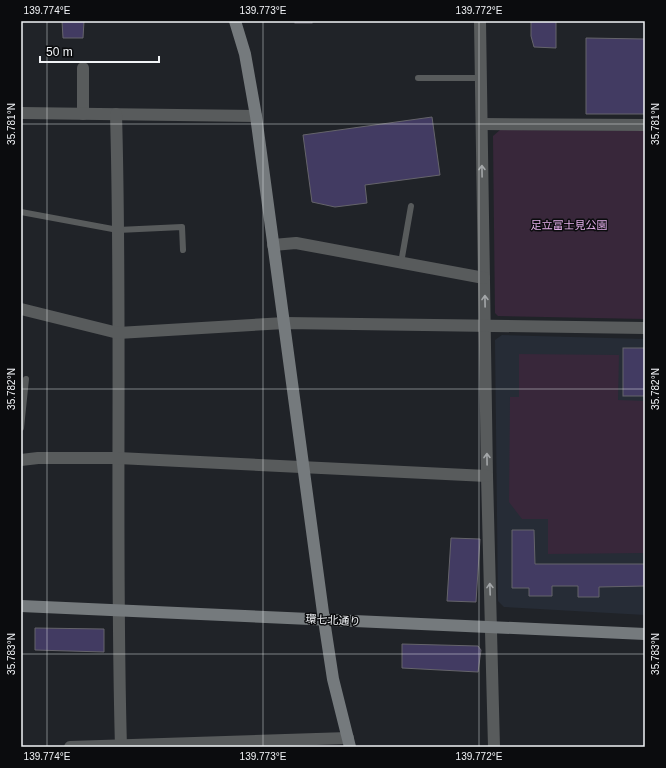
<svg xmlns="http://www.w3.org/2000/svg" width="666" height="768" viewBox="0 0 666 768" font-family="Arial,'Noto Sans JP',sans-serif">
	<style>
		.built { fill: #262c36 }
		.green { fill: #38273a }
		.building { fill: #423b62; stroke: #65646b }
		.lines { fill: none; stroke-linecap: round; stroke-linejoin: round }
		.lane { stroke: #585b5c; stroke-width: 6 }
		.street { stroke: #585b5c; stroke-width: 12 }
		.secondary { stroke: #757a7d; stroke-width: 12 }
		.oneway { stroke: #a4a7a9 }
		.ticks { fill: none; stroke: #f1f3f6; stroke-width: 1; stroke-opacity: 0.45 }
		.labels { text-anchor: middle; stroke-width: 3; stroke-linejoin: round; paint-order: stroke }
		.park-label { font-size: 11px; fill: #e0ade7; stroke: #0b0c0e }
		.street-label { font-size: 11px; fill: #f1f3f6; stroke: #0b0c0e }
		.neatline { fill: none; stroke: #f1f3f6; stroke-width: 1.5 }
		.ticks-label { font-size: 10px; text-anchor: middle; fill: #f1f3f6 }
	</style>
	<rect width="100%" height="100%" fill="#202328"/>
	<path class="built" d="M502,335l143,4v276l-141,-8 -6,-6 -3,-261z"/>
	<g class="green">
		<path d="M500,130l145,1v188l-147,-3 -3,-3 -2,-177z"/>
		<path d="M519,354l100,1 -1,45 27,1v152l-97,1v-35h-26l-13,-17 1,-105h9z"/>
	</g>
	<g class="building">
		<path d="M62,21h22l-1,17h-20z"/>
		<rect x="295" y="21" width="17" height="2"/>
		<path d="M531,21h25v27l-22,-1 -3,-11z"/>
		<path d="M586,38l59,1v75h-59z"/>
		<path d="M432,117l8,58 -75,10 2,18 -32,4 -23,-5 -9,-67z"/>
		<rect x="623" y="348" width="22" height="48"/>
		<path d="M512,530h22l1,34h110v22l-46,1v10h-21v-11h-26v10h-23v-8h-17z"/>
		<path d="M451,538l29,1 -4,63 -29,-1z"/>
		<path d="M35,628l69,1v23l-69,-2z"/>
		<path d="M402,644l76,2 3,4 -3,22 -76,-4z"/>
	</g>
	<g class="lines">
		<g class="lane">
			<path d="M418,78h63"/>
			<path d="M21,212l97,18 64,-3 1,23"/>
			<path d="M401,263l10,-57"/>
			<path d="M21,428l5,-49"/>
		</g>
		<g class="street">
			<path d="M480,21l7,455 7,271"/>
			<path d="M83,68v46"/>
			<path d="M21,113l235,3"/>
			<path d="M116,114c6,211 -1,422 5,633"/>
			<path d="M482,124l163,1"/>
			<path d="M273,245l23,-2 188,35"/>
			<path d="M21,309l97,24 167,-10 360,5"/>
			<path d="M21,460l17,-2h80l369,18"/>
			<path d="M70,747l278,-9"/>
		</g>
		<g class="secondary">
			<path d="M235,21l10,33 11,62 68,504 9,59 17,68"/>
			<path d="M21,606l624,28"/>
		</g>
	</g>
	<defs><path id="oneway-shaft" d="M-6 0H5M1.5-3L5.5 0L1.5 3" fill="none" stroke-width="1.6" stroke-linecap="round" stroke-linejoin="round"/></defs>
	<g class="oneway">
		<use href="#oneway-shaft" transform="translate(482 171) rotate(-91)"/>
		<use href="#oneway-shaft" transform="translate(485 301) rotate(-91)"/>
		<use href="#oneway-shaft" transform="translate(487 459) rotate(-91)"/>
		<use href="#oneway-shaft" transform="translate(490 589) rotate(-92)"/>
	</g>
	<path class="ticks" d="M47,21v726M263,21v726M479,21v726M21,124h624M21,389h624M21,654h624"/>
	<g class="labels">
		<g class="park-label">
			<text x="569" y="229">足立富士見公園</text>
		</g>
		<g class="street-label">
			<text transform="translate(333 620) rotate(3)" y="4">環七北通り</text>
		</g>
	</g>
	<rect width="666" height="768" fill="none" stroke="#0b0c0e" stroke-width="44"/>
	<path d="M40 56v6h119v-6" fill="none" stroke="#f1f3f6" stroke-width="2"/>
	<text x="46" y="56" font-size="12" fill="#f1f3f6" stroke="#0b0c0e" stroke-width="3" paint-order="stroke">50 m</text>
	<rect x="22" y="22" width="622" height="724" class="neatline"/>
	<g class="ticks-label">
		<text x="47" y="14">139.774°E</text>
		<text x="263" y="14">139.773°E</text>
		<text x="479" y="14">139.772°E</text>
		<text transform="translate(655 124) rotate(-90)" y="4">35.781°N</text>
		<text transform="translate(11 124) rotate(-90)" y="4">35.781°N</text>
		<text transform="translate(655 389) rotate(-90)" y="4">35.782°N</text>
		<text transform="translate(11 389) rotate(-90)" y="4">35.782°N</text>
		<text transform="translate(655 654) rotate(-90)" y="4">35.783°N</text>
		<text transform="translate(11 654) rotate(-90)" y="4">35.783°N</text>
		<text x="47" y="760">139.774°E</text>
		<text x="263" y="760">139.773°E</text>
		<text x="479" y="760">139.772°E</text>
	</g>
</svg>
